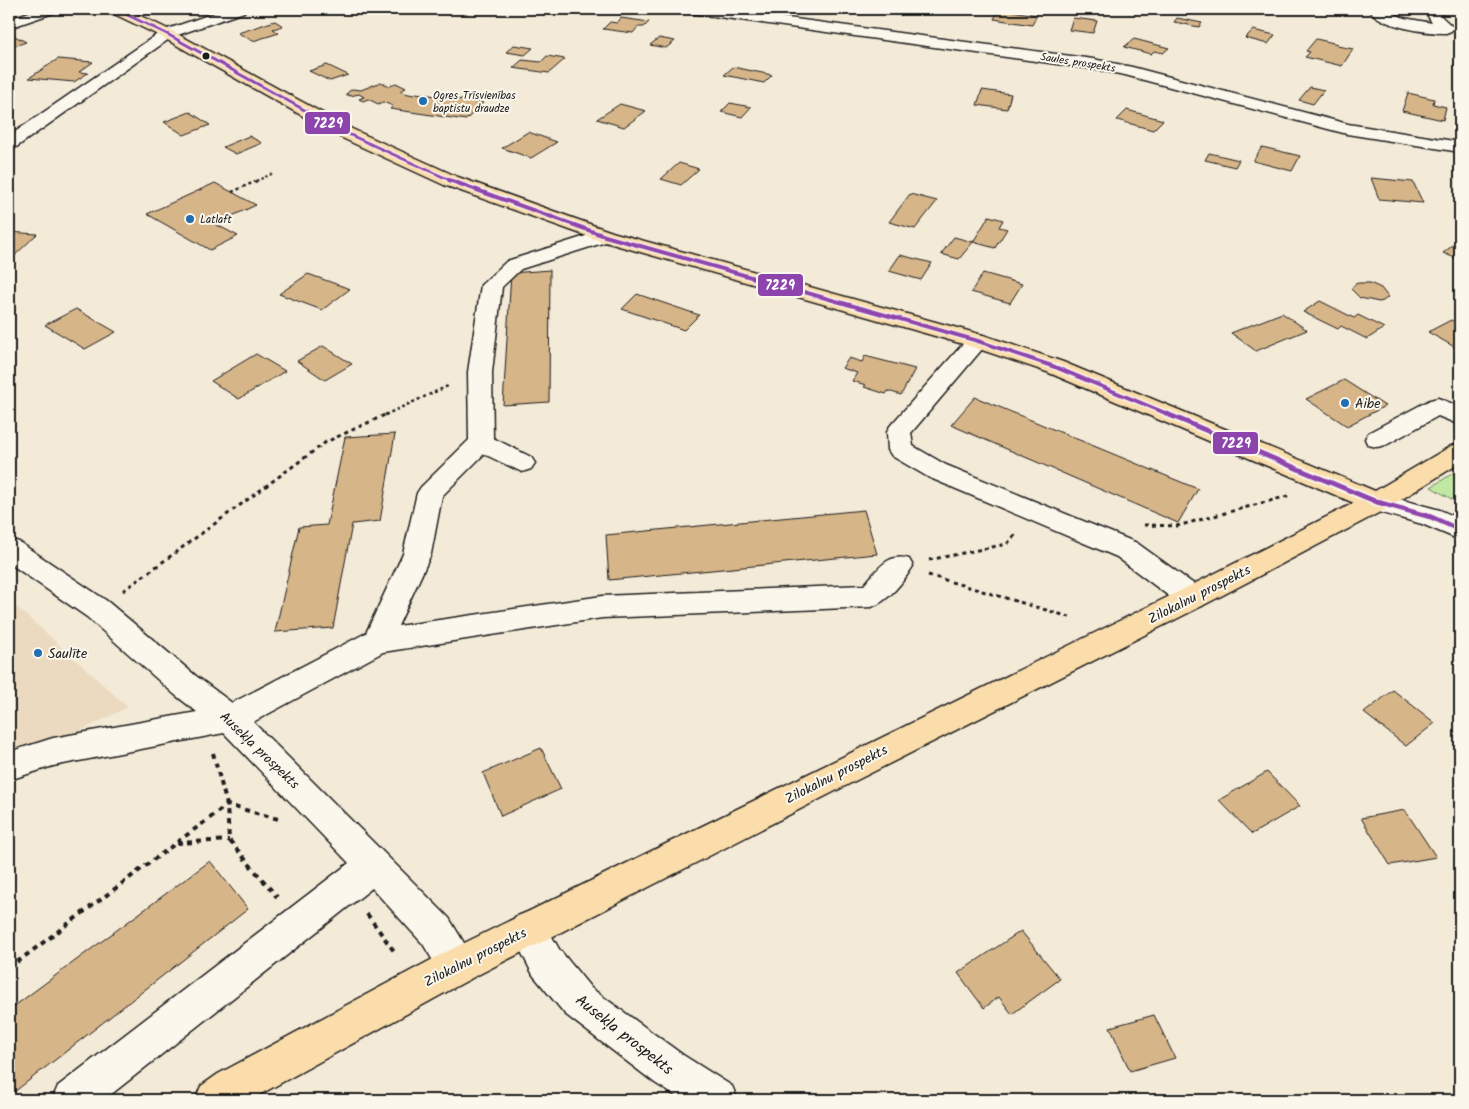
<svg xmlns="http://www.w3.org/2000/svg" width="1469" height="1109" viewBox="0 0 1469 1109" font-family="Kalam,sans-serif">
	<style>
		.built { fill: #ebdac0 }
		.green { fill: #c0e8a3; stroke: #6e8260 }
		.building { fill: #d6b589; stroke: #1c1c1c }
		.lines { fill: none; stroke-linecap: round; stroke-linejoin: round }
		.minor-casing { stroke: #1c1c1c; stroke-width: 3 }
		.major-casing { stroke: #1c1c1c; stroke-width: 3 }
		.path-far3 { stroke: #1c1c1c; stroke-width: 2; stroke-dasharray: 2.5 2.5; stroke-linecap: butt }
		.path-far2 { stroke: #1c1c1c; stroke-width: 2.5; stroke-dasharray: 3 3; stroke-linecap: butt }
		.path-far1 { stroke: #1c1c1c; stroke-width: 3; stroke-dasharray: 4 4; stroke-linecap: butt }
		.path { stroke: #1c1c1c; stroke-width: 4; stroke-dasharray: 5 5; stroke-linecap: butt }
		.minor { fill: #fbf7ec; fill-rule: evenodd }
		.major { fill: #faddab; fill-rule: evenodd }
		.bus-1-far2-casing { stroke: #fbf7ec; stroke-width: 5.5 }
		.bus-1-far1-casing { stroke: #fbf7ec; stroke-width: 7 }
		.bus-1-casing { stroke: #fbf7ec; stroke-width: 9 }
		.bus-1-far2 { stroke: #8e44ad; stroke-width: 3 }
		.bus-1-far1 { stroke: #8e44ad; stroke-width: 4 }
		.bus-1 { stroke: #8e44ad; stroke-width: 5 }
		.bus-dot { fill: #1c1c1c; stroke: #fbf7ec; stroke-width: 2 }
		.poi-dot { fill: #1f6fb2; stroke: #fbf7ec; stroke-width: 2 }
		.labels { text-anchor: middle; stroke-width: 4; stroke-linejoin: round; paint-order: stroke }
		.far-street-label { font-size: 11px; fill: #1c1c1c; stroke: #fbf7ec }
		.far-poi-label { font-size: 11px; fill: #1c1c1c; stroke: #fbf7ec; text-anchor: start }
		.poi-label { font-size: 14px; fill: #1c1c1c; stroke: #fbf7ec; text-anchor: start }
		.street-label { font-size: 14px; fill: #1c1c1c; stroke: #fbf7ec }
		.near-street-label { font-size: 16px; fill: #1c1c1c; stroke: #fbf7ec }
		.line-badge { stroke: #fbf7ec; stroke-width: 2 }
		.badge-label { font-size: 14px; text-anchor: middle; font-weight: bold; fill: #fff }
	</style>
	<rect width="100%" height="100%" fill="#f4ead8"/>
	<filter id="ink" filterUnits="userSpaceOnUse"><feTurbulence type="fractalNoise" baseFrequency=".02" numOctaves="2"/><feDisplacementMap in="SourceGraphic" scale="10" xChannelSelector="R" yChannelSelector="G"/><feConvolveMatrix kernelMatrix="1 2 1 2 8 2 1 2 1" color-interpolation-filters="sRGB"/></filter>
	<g filter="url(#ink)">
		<path class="built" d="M9,600l119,107 -119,60z"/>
		<path class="green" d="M1460,469v35l-29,-17z"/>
		<g class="building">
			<path d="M886,9h18l-2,6 -18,-1z"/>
			<path d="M999,9l38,6 -5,10 -38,-6z"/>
			<path d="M621,18l28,4 -5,5h-6l-5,6 -30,-4 7,-7 7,1z"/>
			<path d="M1073,18l24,3 -4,12 -24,-3z"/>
			<path d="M1177,18l25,5 -3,4 -25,-5z"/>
			<path d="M275,21l8,5 -10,3 6,4 -26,8 -15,-8z"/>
			<path d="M1253,30l22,5 -7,9 -23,-6z"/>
			<path d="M11,34l15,8 -17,6v-13z"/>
			<path d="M659,38l16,3 -9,7 -16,-3z"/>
			<path d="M1134,39l35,9 -6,5 -9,-2 -3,3 -27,-7z"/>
			<path d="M1316,39l22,5 -1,2 16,3 -11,17 -37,-9 5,-5 -4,-1z"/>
			<path d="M514,45l19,3 -8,7 -19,-3z"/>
			<path d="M547,56l18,3 -16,14 -36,-5 9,-8 19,2z"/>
			<path d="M58,59l35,3 -14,10 9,1 -14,9 -45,-4z"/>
			<path d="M327,65l21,10 -18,6 -21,-10z"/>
			<path d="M733,67l39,8 -8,8 -40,-8z"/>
			<path d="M381,82l8,4 7,-3 10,5 -6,3 4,2 10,2 2,-2 67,10 -17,17 -69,-10 -7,-1 3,-3 -10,-4 -5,2 -10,-5 -5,2 -4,-2 5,-2 -5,-3 -9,2 -4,-2 6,-5 9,1z"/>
			<path d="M1310,87l14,3 -11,14 -14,-4z"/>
			<path d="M982,90l29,4 -4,15 -30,-4z"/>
			<path d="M1408,93l26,6 -1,5 13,3 -3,13 -41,-9z"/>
			<path d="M730,103l21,4 -9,10 -21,-5z"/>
			<path d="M620,104l26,7 -22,16 -27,-8z"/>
			<path d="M1127,110l36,10 -10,10 -36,-10z"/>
			<path d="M190,112l20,13 -26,10 -20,-13z"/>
			<path d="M528,132l29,10 -26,16 -29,-10z"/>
			<path d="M249,136l13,7 -26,11 -13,-7z"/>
			<path d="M1262,147l38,9 -8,15 -39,-10z"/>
			<path d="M1209,153l30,7 -4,7 -30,-7z"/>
			<path d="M679,163l20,6 -18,16 -20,-6z"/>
			<path d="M1371,178l42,4 10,21 -44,-4z"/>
			<path d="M215,183l41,22 -41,19 23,12 -28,14 -63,-36z"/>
			<path d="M910,194l27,7 -22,28 -26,-7z"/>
			<path d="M989,216l14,4 -4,7 8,2 -12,19 -22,-6z"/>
			<path d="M9,232l28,2 -28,27z"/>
			<path d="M954,237l19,5 -14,17 -18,-5z"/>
			<path d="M1457,242l3,1v17l-17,-7z"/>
			<path d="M900,255l32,8 -11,17 -32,-9z"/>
			<path d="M550,270l-1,132 -46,3 8,-132z"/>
			<path d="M983,273l39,11 -12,19 -39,-11z"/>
			<path d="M308,274l42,15 -28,21 -43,-16z"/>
			<path d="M1359,283h11l11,5 7,9 -5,4 -4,1 -19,-4 -9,-9 4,-5z"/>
			<path d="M637,294l62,21 -15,15 -62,-21z"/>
			<path d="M1320,301l34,17 4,-3 26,13 -17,11 -26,-13 -3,3 -35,-17z"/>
			<path d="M76,309l40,23 -31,17 -40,-24z"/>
			<path d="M1282,313l25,17 -51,21 -25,-18z"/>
			<path d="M1451,320l9,5v25l-32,-18z"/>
			<path d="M323,346l29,18 -27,16 -28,-19z"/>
			<path d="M256,354l29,17 -46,28 -28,-18z"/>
			<path d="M865,356l50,13 -14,26 -13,-4 -2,3 -22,-7 2,-2 -14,-4 5,-8 -15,-5 7,-10 13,4z"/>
			<path d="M1344,380l41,26 -38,20 -41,-27z"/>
			<path d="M975,397l223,92 -20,34 -227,-98z"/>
			<path d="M395,434l-15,87 -28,3 -19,104 -58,4 24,-105 28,-2 18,-88z"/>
			<path d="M864,510l13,44 -268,26 -3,-45z"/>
			<path d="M1393,690l42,33 -29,23 -42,-33z"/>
			<path d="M541,748l20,41 -60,27 -18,-43z"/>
			<path d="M1267,772l33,34 -48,28 -33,-34z"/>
			<path d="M1405,810l31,47 -46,8 -29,-47z"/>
			<path d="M210,861l38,48 -239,187v-86z"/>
			<path d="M1021,931l39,48 -48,35 -13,-17 -15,11 -26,-35z"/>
			<path d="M1154,1015l21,43 -45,13 -20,-44z"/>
		</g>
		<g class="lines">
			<g class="minor-casing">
				<g id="minor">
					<path d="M38,9h20l-2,3 -47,16v-9z"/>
					<path d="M226,9h20l-2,3 -72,25 -157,111 -6,1v-13l153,-105z"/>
					<path d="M683,9h38l372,50 39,8 216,57 112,18v10l-113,-18 -222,-59 -32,-6 -403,-56 -5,-1z"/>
					<path d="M1369,9h16l19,9 28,5 -8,-14h14l4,8 12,11 -3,3 -5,2c-20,0 -66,-6 -77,-24z"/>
					<path d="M605,230l7,2 3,4 -3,4 -91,29 -19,18 -10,85 1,66 38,19 4,6 -4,6 -9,3 -38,-18 -42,42 -11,58 -33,72 204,-30 262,-11c13,-14 23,-33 45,-26l4,7c-9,15 -25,36 -42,41l-269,11 -219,34 -130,70 196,196 21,35 6,13 -6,13 -13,6 -13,-6 -21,-35 -51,-56 -268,212h-52l6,-14 291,-223 -125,-130 -171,33 -44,14v-28l44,-14 144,-26 -23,-18 -87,-77 -78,-54v-24l10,3 88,59 89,75 36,27 134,-70 37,-79 14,-61 4,-6 48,-47 -1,-68 13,-87 26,-24z"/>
					<path d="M978,334l8,2 3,5 -78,92 2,13 33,19 191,78 65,47 4,8 -4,8 -10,3 -10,-3 -65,-49 -189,-80 -36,-21 -4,-6 -1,-18 3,-6 80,-90z"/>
					<path d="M1438,398l22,9v18l-22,-9 -52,29 -9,2 -9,-2 -3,-6 3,-6 62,-33z"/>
					<path d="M1377,493l63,17 20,9v21l-38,-16 -54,-15 -4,-7 4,-7z"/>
					<path d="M528,912l13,5 18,32 32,39 92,67 49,31 6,14h-56l-27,-17 -90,-69 -32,-39 -23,-45 5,-13z"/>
				</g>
			</g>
			<g class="major-casing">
				<path id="major" d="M108,9h18l46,22 180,98 106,48 154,55 374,104 77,26 312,129 76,-45 9,-3v20l-74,46 -184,97 -351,177 -381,196 -220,121h-55l6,-14 17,-12 226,-121 738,-363 172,-87 -307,-131 -77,-26 -372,-106 -154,-55 -104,-48 -178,-100 -52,-25z"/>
			</g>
			<path class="path-far3" d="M256,181l18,-8"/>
			<g class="path-far2">
				<path d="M232,192l27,-12"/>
				<path d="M385,415l65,-30"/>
			</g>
			<g class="path-far1">
				<path d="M1144,525l33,1 111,-30"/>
				<path d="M929,560l78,-16 9,-10"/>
				<path d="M928,575l145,43"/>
				<path d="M123,591l203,-149 61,-28"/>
			</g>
			<g class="path">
				<path d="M213,753l14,52 2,35 48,57"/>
				<path d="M177,843l52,-3"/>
				<path d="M367,914l29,40"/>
				<path d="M9,968l218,-163 55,15"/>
			</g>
			<use href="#minor" class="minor"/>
			<use href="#major" class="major"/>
			<g class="bus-1-far2-casing">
				<path id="bus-1-far2" d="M115,9l52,25 179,99 106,48"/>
			</g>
			<g class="bus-1-far1-casing">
				<path id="bus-1-far1" d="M449,180l156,56 373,105 77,26 115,48"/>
			</g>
			<g class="bus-1-casing">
				<path id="bus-1" d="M1167,414l210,88 54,15 29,13"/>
			</g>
			<use href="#bus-1-far2" class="bus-1-far2"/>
			<use href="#bus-1-far1" class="bus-1-far1"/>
			<use href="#bus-1" class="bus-1"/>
		</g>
	</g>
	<circle class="bus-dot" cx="206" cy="56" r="4.5"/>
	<g class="poi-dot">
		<circle cx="423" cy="101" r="5"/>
		<circle cx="190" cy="219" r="5"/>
		<circle cx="1345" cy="403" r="5"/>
		<circle cx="38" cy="653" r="5"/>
	</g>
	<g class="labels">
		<g class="far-street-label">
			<text transform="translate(1078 62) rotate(9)" y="4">Saules prospekts</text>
		</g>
		<g class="far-poi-label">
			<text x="433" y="99">Ogres Trīsvienības<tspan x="433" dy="13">baptistu draudze</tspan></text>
			<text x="200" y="223">Latlaft</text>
		</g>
		<g class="poi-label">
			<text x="1355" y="408">Aibe</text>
			<text x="48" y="658">Saulīte</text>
		</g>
		<g class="street-label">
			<text transform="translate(1199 594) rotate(-27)" y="5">Zilokalnu prospekts</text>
			<text transform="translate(260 750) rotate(44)" y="5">Ausekļa prospekts</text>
			<text transform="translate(836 774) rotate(-27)" y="5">Zilokalnu prospekts</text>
			<text transform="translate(475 957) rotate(-27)" y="5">Zilokalnu prospekts</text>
		</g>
		<g class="near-street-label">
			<text transform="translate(625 1034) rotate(38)" y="6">Ausekļa prospekts</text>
		</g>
	</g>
	<g class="line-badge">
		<rect x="304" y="111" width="47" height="24" rx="5" fill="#8e44ad"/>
		<rect x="757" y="273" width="47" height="24" rx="5" fill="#8e44ad"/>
		<rect x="1212" y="431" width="47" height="24" rx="5" fill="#8e44ad"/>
	</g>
	<g class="badge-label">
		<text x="328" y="128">7229</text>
		<text x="780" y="290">7229</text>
		<text x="1236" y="448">7229</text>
	</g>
	<rect width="1469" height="1109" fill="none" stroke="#fbf7ec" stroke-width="30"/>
	<rect x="15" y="15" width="1439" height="1079" fill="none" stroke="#1c1c1c" stroke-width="2" filter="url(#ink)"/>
</svg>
